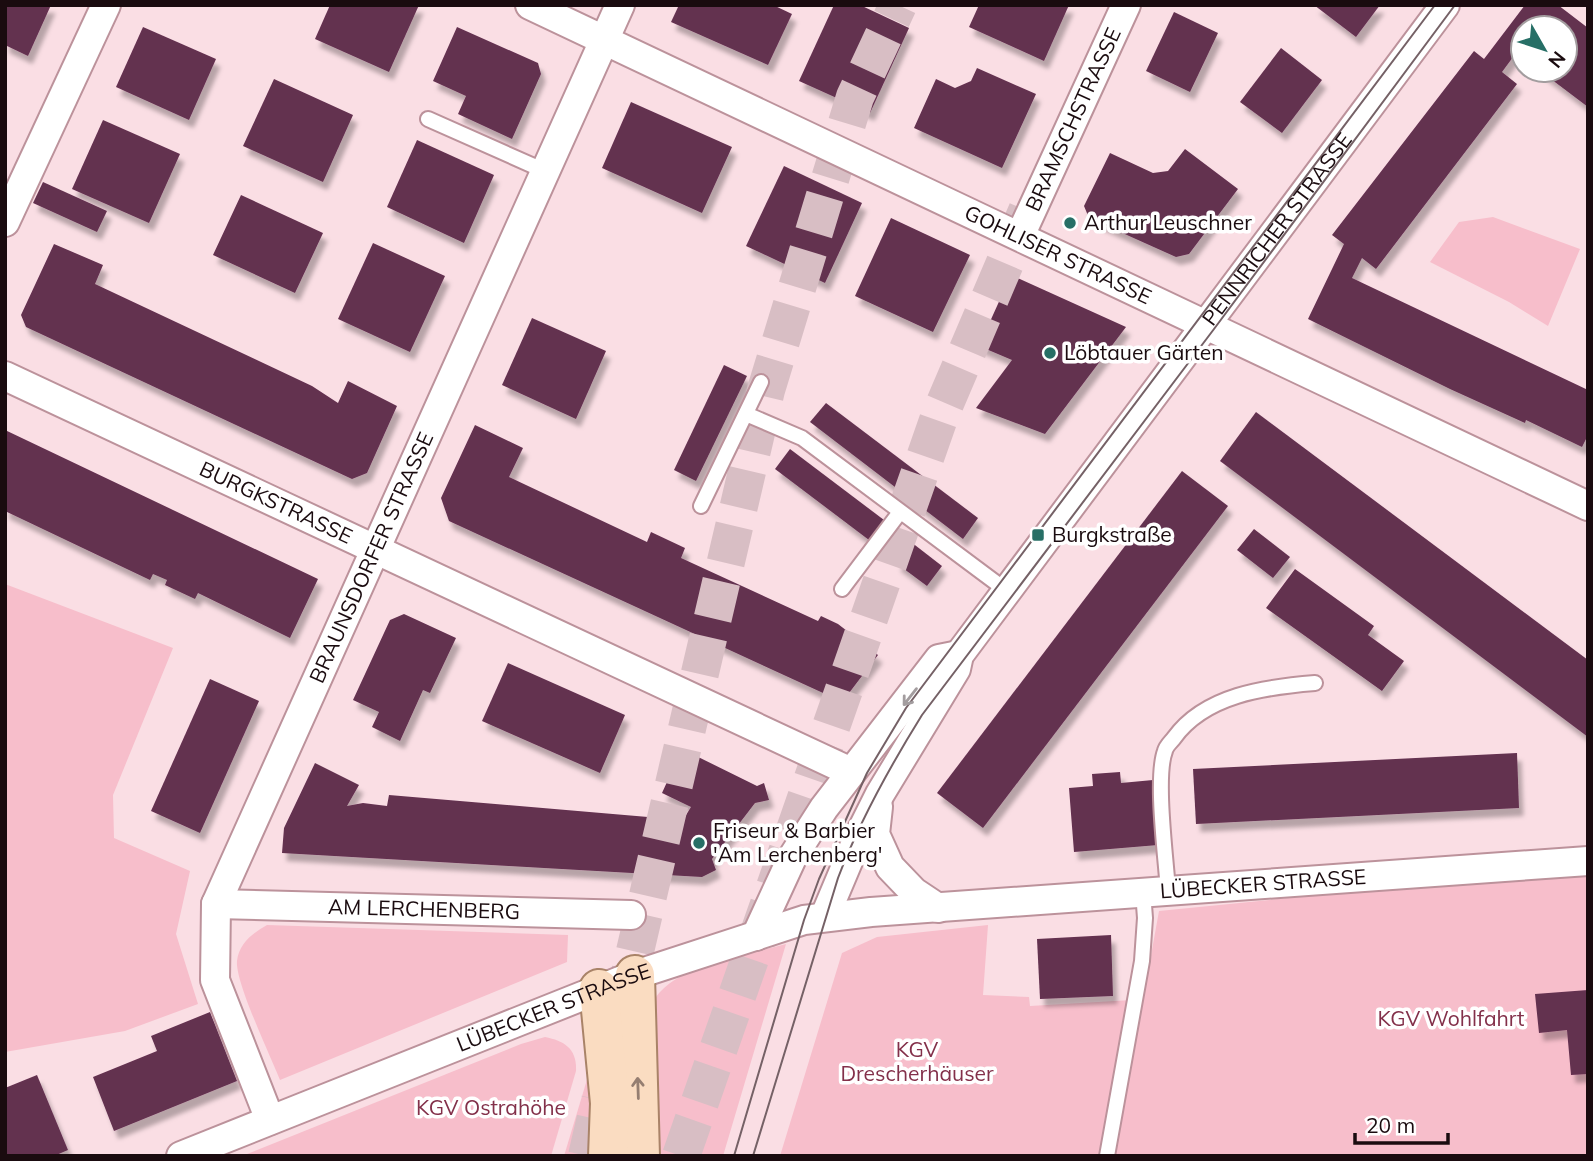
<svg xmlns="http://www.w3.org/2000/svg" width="1593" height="1161" viewBox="0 0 1593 1161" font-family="Mulish,sans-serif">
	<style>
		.green { fill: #f7becb }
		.building { fill: #643050; filter: url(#shadow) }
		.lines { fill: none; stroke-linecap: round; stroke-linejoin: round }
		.primary-tunnel { stroke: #d8bec4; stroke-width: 38; stroke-dasharray: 38 19; stroke-linecap: butt }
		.service-casing { stroke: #bc929b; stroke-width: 18 }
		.minor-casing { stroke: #bc929b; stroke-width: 32 }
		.primary-casing { stroke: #a98368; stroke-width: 42 }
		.service { stroke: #fff; stroke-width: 14 }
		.minor { stroke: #fff; stroke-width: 28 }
		.primary { stroke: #fadcc1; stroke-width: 38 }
		.tram { stroke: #756166; stroke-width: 2 }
		.oneway { stroke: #a39d9f }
		.oneway2 { stroke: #957e71 }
		.poi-dot { fill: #276f66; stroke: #fff; stroke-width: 2.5 }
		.labels { text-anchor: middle; stroke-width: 7; stroke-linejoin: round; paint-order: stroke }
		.street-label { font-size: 21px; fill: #1a0b0f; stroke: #fff }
		.poi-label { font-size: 21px; fill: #1a0b0f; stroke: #fff; text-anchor: start }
		.park-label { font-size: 21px; fill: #83304a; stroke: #fff }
	</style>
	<defs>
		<filter id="shadow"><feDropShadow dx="4.5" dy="8" stdDeviation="2" flood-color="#0004"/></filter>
	</defs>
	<rect width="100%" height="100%" fill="#fadee4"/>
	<g class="green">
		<path d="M1493,217l87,32 -32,77 -39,-24 -79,-40 29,-40z"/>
		<path d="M5,584l168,64 -60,147 1,43 76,33 -14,63 22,70 -73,27 -120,21z"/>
		<path d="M1588,873v283h-808l62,-203 35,-16 111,-12 -5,70 46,2 1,9 102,-6 8,-40 10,1 9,-50 249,-25z"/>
		<path d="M267,925l301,10 -1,27 -287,118c-9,-23 -45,-98 -43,-119 2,-18 16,-28 30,-36z"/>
		<path d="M786,944l-63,212h-73l-1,-145c3,-6 6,-14 11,-19 29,-30 87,-37 126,-48z"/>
		<path d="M545,1037c20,4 32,12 31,34l-25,85h-309l279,-112z"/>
		<path d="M592,1063l6,93h-34z"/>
	</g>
	<g class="building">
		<path d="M5,5h46l-23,51 -23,-11z"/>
		<path d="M330,5h89l-30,67 -74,-33z"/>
		<path d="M679,5h94l19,9 -24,51 -97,-43z"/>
		<path d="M834,5h26l49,23 -39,85 -71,-32z"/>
		<path d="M979,5h90l-25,56 -75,-34z"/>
		<path d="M1314,5h66l-24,32z"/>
		<path d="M1525,5h33l30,23v79l-49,-37h26v-42h-42v30l-7,-5 -14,19 15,12 -141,185 -14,-11 -10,20 236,112v45l-6,12 -56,-27 -1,3 -75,-34 -142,-70 36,-75 -12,-9 142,-184 10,8z"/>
		<path d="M1174,12l44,21 -28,59 -44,-21z"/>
		<path d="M143,27l73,32 -27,61 -73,-33z"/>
		<path d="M457,27l81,36 3,11 -29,65 -54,-25 8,-18 -33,-15z"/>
		<path d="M1281,48l41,32 -40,53 -42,-31z"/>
		<path d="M977,68l59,26 -34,74 -88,-40 22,-49 19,9 16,-7z"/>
		<path d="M274,79l79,36 -30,67 -80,-36z"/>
		<path d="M631,102l101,45 -30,66 -100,-45z"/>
		<path d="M103,120l77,34 -31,69 -77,-34z"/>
		<path d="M417,140l77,35 -30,68 -77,-36z"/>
		<path d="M1185,149l53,40 -49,65 -13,3 -87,-39 -5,-12 26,-53 43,20 15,-2z"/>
		<path d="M784,166l78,37 -37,80 -79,-37z"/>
		<path d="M43,182l64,29 -10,21 -64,-29z"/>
		<path d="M241,195l82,38 -28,60 -82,-38z"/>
		<path d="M891,218l79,37 -37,77 -78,-36z"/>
		<path d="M373,243l72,33 -35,76 -72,-33z"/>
		<path d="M54,244l49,21 -8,19 217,102 26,17 10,-22 49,25 -30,67 -15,6 -326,-152 -5,-12z"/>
		<path d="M1011,275l115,52 -81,107 -69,-26 36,-48 -33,-14z"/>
		<path d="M532,318l74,33 -30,68 -74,-34z"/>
		<path d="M724,365l23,11 -51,105 -22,-11z"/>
		<path d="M826,403l152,115 -15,21 -153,-117z"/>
		<path d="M1256,412l332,248v77l-368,-276z"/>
		<path d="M475,425l48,23 -14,29 138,65 4,-10 34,16 -4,10 137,63 3,-5 17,8 40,31 -29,38 -15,5 -385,-177 -8,-23z"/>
		<path d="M5,430l313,149 -28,59 -92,-45 -3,6 -30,-14 2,-5 -14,-6 -3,6 -145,-69z"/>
		<path d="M790,449l94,71 -15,20 -94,-71z"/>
		<path d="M1182,471l46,35 -245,322 -46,-35z"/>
		<path d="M1254,529l36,28 -17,21 -36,-28z"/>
		<path d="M911,542l31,24 -15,20 -31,-23z"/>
		<path d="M1295,569l79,57 -6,9 36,26 -22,30 -116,-83z"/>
		<path d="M404,614l52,24 -26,55 -7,-3 -23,51 -28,-14 7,-15 -26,-12 37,-80z"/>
		<path d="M508,663l117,52 -25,58 -118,-52z"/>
		<path d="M210,679l49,22 -59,132 -49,-22z"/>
		<path d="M682,749l75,37 7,-3 5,17 -14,3 -43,56 4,11 -14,7 -420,-24 2,-25 31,-65 44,22 -12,21 16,-3 24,3 2,-11 294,25 8,-13 -29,-14z"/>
		<path d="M1517,753l2,55 -323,16 -3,-55z"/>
		<path d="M1120,772l1,11 32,-3 5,65 -84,7 -5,-64 24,-2 -1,-12z"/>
		<path d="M1111,935l2,61 -73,3 -3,-60z"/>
		<path d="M1588,990v84l-17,1 -4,-45 -28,3 -4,-39z"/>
		<path d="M210,1012l27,69 -123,50 -21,-54 64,-26 -6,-15z"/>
		<path d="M37,1075l31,75 -14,6h-49v-68z"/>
	</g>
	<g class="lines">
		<g class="primary-tunnel">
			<path d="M622,1007l144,-617 89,-293 43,-92"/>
			<path d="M587,1156l13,-56"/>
			<path d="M681,1156l259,-741 91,-213"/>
		</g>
		<g class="service-casing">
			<g id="service">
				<path d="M428,119l117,52"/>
				<path d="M746,414l56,24 205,153"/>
				<path d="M701,506l60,-124"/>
				<path d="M842,589l58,-77"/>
				<path d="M1168,891c-2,-32 -13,-114 -3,-140 1,-5 6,-9 9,-13 31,-43 91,-51 141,-55"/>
				<path d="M1107,1156l35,-195 3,-43 -2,-26"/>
			</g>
		</g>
		<g class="minor-casing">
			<g id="minor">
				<path id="s1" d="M530,5l1058,501"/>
				<path d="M5,222l101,-217"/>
				<path id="s2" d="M1020,236l106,-231"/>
				<path id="s3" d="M5,376l846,396"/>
				<path d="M878,807l-3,27 15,33 24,25 24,16"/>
				<path id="s4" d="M216,904l415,11"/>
				<path id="s5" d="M825,916l32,-76 23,-46 76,-125 3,-14 486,-650"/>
				<path d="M756,936l36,-78 32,-50 115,-149 20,-4"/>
				<path id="s6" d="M270,1120l-55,-140 1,-76 404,-899"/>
				<path id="s7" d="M181,1156l454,-181 169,-55 67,-8 717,-51"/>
			</g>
		</g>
		<g class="primary-casing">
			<g id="primary">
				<path d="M635,975l5,181"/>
				<path d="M599,989l11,114 -2,53"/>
			</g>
		</g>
		<use href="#service" class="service"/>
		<use href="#minor" class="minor"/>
		<use href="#primary" class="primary"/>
		<g class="tram">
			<path d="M734,1156l70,-236 15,-41 48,-106 39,-65 529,-703"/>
			<path d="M753,1156l85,-278c22,-58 51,-110 84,-163l292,-386 241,-324"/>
		</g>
	</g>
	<defs><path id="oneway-shaft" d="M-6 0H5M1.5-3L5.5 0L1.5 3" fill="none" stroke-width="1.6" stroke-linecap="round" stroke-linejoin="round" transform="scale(1.75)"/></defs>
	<use class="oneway" href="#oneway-shaft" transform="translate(910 697) rotate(128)"/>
	<use class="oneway2" href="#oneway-shaft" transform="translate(638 1088) rotate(-92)"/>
	<g class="poi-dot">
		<circle cx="1070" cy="223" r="7"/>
		<circle cx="1050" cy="353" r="7"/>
		<rect x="1031" y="528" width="14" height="14" rx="3.5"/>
		<circle cx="699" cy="843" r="7"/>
	</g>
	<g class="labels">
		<g class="street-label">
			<text dy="7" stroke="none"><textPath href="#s2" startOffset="128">BRAMSCHSTRASSE</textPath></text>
			<text dy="7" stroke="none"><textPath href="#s5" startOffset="826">PENNRICHER STRASSE</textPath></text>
			<text dy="7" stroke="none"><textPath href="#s1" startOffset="584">GOHLISER STRASSE</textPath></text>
			<text dy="7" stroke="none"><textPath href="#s3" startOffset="299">BURGKSTRASSE</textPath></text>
			<text dy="7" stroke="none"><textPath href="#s6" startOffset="606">BRAUNSDORFER STRASSE</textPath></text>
			<text dy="7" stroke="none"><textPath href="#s7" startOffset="1127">LÜBECKER STRASSE</textPath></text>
			<text dy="7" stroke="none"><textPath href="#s4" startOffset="208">AM LERCHENBERG</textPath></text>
			<text dy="7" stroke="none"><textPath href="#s7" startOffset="401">LÜBECKER STRASSE</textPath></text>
		</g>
		<g class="poi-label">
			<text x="1084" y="230">Arthur Leuschner</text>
			<text x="1064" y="360">Löbtauer Gärten</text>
			<text x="1052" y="542">Burgkstraße</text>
			<text x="713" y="838">Friseur &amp; Barbier<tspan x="713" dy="24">'Am Lerchenberg'</tspan></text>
		</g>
		<g class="park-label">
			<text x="1451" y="1026">KGV Wohlfahrt</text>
			<text x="917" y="1057">KGV<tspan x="917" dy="24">Drescherhäuser</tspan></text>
			<text x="491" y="1115">KGV Ostrahöhe</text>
		</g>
	</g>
	<rect width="1593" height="1161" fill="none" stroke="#1a0b0f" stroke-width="14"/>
	<g transform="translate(1544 49) rotate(129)"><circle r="33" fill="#ffffff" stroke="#a39d9f" stroke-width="2"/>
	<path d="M0-5L12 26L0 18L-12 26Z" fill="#276f66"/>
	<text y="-10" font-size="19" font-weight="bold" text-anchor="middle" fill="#1a0b0f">N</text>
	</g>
	<path d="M1355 1133v10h93v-10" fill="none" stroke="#1a0b0f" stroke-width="3.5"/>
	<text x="1366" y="1133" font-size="21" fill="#1a0b0f" stroke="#ffffff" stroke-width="5" paint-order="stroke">20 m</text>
</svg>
